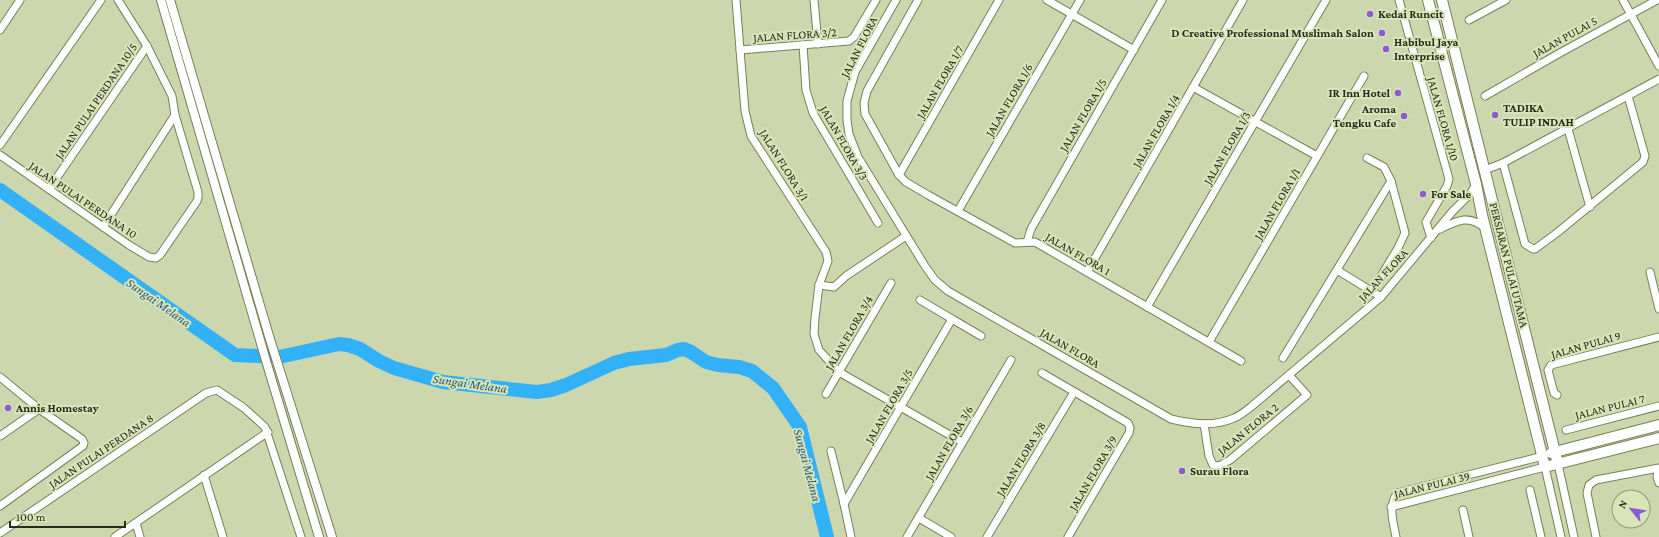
<svg xmlns="http://www.w3.org/2000/svg" width="1659" height="537" viewBox="0 0 1659 537" font-family="'Crimson Pro',serif">
	<style>
		.lines { fill: none; stroke-linecap: round; stroke-linejoin: round }
		.river { stroke: #33b1f8; stroke-width: 14 }
		.minor-casing { stroke: #778059; stroke-width: 9 }
		.tertiary-casing { stroke: #778059; stroke-width: 10 }
		.secondary-casing { stroke: #778059; stroke-width: 12 }
		.minor { stroke: #fff; stroke-width: 7 }
		.tertiary { stroke: #fff; stroke-width: 8 }
		.secondary { stroke: #fff; stroke-width: 10 }
		.poi-dot { fill: #8d5cd5; stroke: #d9e4b9; stroke-width: 1.5 }
		.labels { text-anchor: middle; stroke-width: 4; stroke-linejoin: round; paint-order: stroke }
		.poi-label { font-size: 12px; font-weight: bold; fill: #282c1c; stroke: #d9e4b9; text-anchor: start }
		.street-label { font-size: 12px; fill: #282c1c; stroke: #d9e4b9 }
		.water-label { font-size: 13px; font-style: italic; fill: #2c5b79; stroke: #d9e4b9 }
	</style>
	<rect width="100%" height="100%" fill="#ccd7ad"/>
	<g class="lines">
		<path class="river" d="M0,190l235,165 44,2 60,-13 9,1 12,4 19,12 15,7 49,14 94,10 14,-2 15,-5 48,-22 15,-4 37,-4 12,-5 6,-1 7,3 15,10 12,3 21,2 13,4 21,17 27,39 27,110"/>
		<g class="minor-casing">
			<g id="minor">
				<path d="M736,0l9,111 6,25 75,116 2,9 -9,24 -4,33 -1,16 5,16 20,22 123,70"/>
				<path d="M814,0l4,44"/>
				<path d="M896,0l-41,72 -8,29v19l2,14 9,23 67,109 10,14 13,11 223,128c21,5 43,8 63,-1 6,-2 13,-8 18,-12l129,-109 71,-85 19,-19 5,-9"/>
				<path d="M918,0l-51,91 -3,12 1,11 34,61 7,7 22,13 87,48 20,-1 206,119"/>
				<path d="M1047,0l87,50"/>
				<path d="M1399,0l50,179 -2,7 -21,36 5,16"/>
				<path d="M1623,0l36,66"/>
				<path d="M1469,20l37,-20"/>
				<path d="M0,30l20,-30"/>
				<path d="M803,45l3,45 7,23 65,110"/>
				<path d="M740,50l109,-9 5,-4 22,-37"/>
				<path d="M1193,87l124,69"/>
				<path d="M1485,96l73,-42 99,-54"/>
				<path d="M1568,129l22,78"/>
				<path d="M0,145l101,-145"/>
				<path d="M0,155l129,90 20,12 7,1 4,-3 37,-54 1,-3v-6l-23,-77 -3,-19 -25,-50 -29,-46"/>
				<path d="M1367,158l17,9 7,14 14,52 -7,15 -26,43"/>
				<path d="M1503,163l22,81 8,5h2l23,-17 85,-70 2,-6 -17,-60"/>
				<path d="M1485,170l18,-7 156,-84"/>
				<path d="M899,175l100,-175"/>
				<path d="M49,189l98,-143"/>
				<path d="M958,211l122,-211"/>
				<path d="M103,227l72,-112"/>
				<path d="M1440,229c18,-9 30,-15 46,0"/>
				<path d="M1027,242l4,-13 131,-229"/>
				<path d="M1337,270l44,27"/>
				<path d="M1087,272l156,-272"/>
				<path d="M1650,272l9,37"/>
				<path d="M819,285l15,2 12,-11 60,-40"/>
				<path d="M920,300l32,19"/>
				<path d="M1147,307l179,-307"/>
				<path d="M1209,342l155,-266"/>
				<path d="M1283,358l108,-177"/>
				<path d="M1042,373l86,50 2,5 -1,5 -61,104"/>
				<path d="M0,377l39,32 43,30 2,4 -1,3 -83,60"/>
				<path d="M826,394l65,-111"/>
				<path d="M1557,395l-3,-2 -6,-23 3,-5 108,-28"/>
				<path d="M1204,424l5,32 4,9 6,1 11,-6 77,-65 -18,-20"/>
				<path d="M1566,430l93,-24"/>
				<path d="M0,436l39,-27"/>
				<path d="M831,451l13,53"/>
				<path d="M1558,464l16,73"/>
				<path d="M1658,469l-1,8 2,6"/>
				<path d="M204,475l19,62"/>
				<path d="M1530,490l11,47"/>
				<path d="M1391,507l154,-40 16,70"/>
				<path d="M1463,510l6,27"/>
				<path d="M919,518l32,19"/>
				<path d="M136,523l4,14"/>
				<path d="M0,533l206,-140 11,-3 27,18 21,19 36,110"/>
				<path d="M115,537l153,-105"/>
				<path d="M851,537l-7,-33 108,-185 29,17"/>
				<path d="M907,537l104,-177"/>
				<path d="M987,537l87,-145"/>
				<path d="M1396,537c-3,-16 -8,-29 1,-44l146,-37"/>
				<path d="M1596,537l-9,-44 2,-8 7,-5 63,-12"/>
			</g>
		</g>
		<g class="tertiary-casing">
			<g id="tertiary">
				<path d="M161,0l106,364 52,173"/>
				<path d="M170,0l99,336 63,201"/>
			</g>
		</g>
		<g class="secondary-casing">
			<g id="secondary">
				<path d="M1428,0l48,184 6,31 63,252 114,-29"/>
				<path d="M1442,0l116,464"/>
				<path d="M1551,453l108,-28"/>
			</g>
		</g>
		<use href="#minor" class="minor"/>
		<use href="#tertiary" class="tertiary"/>
		<use href="#secondary" class="secondary"/>
	</g>
	<g class="poi-dot">
		<circle cx="1370" cy="14" r="4"/>
		<circle cx="1382" cy="33" r="4"/>
		<circle cx="1386" cy="49" r="4"/>
		<circle cx="1398" cy="93" r="4"/>
		<circle cx="1495" cy="115" r="4"/>
		<circle cx="1404" cy="116" r="4"/>
		<circle cx="1423" cy="194" r="4"/>
		<circle cx="8" cy="408" r="4"/>
		<circle cx="1182" cy="471" r="4"/>
	</g>
	<g class="labels">
		<g class="poi-label">
			<text x="1378" y="18">Kedai Runcit</text>
			<text x="1374" y="37" text-anchor="end">D Creative Professional Muslimah Salon</text>
			<text x="1394" y="46">Habibul Jaya<tspan x="1394" dy="14">Interprise</tspan></text>
			<text x="1390" y="97" text-anchor="end">IR Inn Hotel</text>
			<text x="1503" y="112">TADIKA<tspan x="1503" dy="14">TULIP INDAH</tspan></text>
			<text x="1396" y="113" text-anchor="end">Aroma<tspan x="1396" dy="14">Tengku Cafe</tspan></text>
			<text x="1431" y="198">For Sale</text>
			<text x="16" y="412">Annis Homestay</text>
			<text x="1190" y="475">Surau Flora</text>
		</g>
		<g class="street-label">
			<text transform="translate(795 35) rotate(-4)" y="4">JALAN FLORA 3/2</text>
			<text transform="translate(1565 37) rotate(-29)" y="4">JALAN PULAI 5</text>
			<text transform="translate(859 47) rotate(-63)" y="4">JALAN FLORA</text>
			<text transform="translate(940 82) rotate(-60)" y="4">JALAN FLORA 1/7</text>
			<text transform="translate(1009 100) rotate(-60)" y="4">JALAN FLORA 1/6</text>
			<text transform="translate(96 101) rotate(-56)" y="4">JALAN PULAI PERDANA 10/5</text>
			<text transform="translate(1083 115) rotate(-60)" y="4">JALAN FLORA 1/5</text>
			<text transform="translate(1443 119) rotate(74)" y="4">JALAN FLORA 1/10</text>
			<text transform="translate(1156 131) rotate(-60)" y="4">JALAN FLORA 1/4</text>
			<text transform="translate(844 143) rotate(60)" y="4">JALAN FLORA 3/3</text>
			<text transform="translate(1227 148) rotate(-60)" y="4">JALAN FLORA 1/3</text>
			<text transform="translate(784 165) rotate(58)" y="4">JALAN FLORA 3/1</text>
			<text transform="translate(83 200) rotate(34)" y="4">JALAN PULAI PERDANA 10</text>
			<text transform="translate(1277 204) rotate(-60)" y="4">JALAN FLORA 1/1</text>
			<text transform="translate(1078 254) rotate(30)" y="4">JALAN FLORA 1</text>
			<text transform="translate(1509 265) rotate(76)" y="4">PERSIARAN PULAI UTAMA</text>
			<text transform="translate(1383 275) rotate(-47)" y="4">JALAN FLORA</text>
			<text transform="translate(849 333) rotate(-60)" y="4">JALAN FLORA 3/4</text>
			<text transform="translate(1586 345) rotate(-16)" y="4">JALAN PULAI 9</text>
			<text transform="translate(1070 348) rotate(30)" y="4">JALAN FLORA</text>
			<text transform="translate(889 406) rotate(-60)" y="4">JALAN FLORA 3/5</text>
			<text transform="translate(1610 407) rotate(-14)" y="4">JALAN PULAI 7</text>
			<text transform="translate(1248 429) rotate(-39)" y="4">JALAN FLORA 2</text>
			<text transform="translate(949 443) rotate(-60)" y="4">JALAN FLORA 3/6</text>
			<text transform="translate(101 451) rotate(-34)" y="4">JALAN PULAI PERDANA 8</text>
			<text transform="translate(1021 459) rotate(-59)" y="4">JALAN FLORA 3/8</text>
			<text transform="translate(1093 473) rotate(-60)" y="4">JALAN FLORA 3/9</text>
			<text transform="translate(1432 485) rotate(-14)" y="4">JALAN PULAI 39</text>
		</g>
		<g class="water-label">
			<text transform="translate(159 302) rotate(35)" y="5">Sungai Melana</text>
			<text transform="translate(470 383) rotate(8)" y="5">Sungai Melana</text>
			<text transform="translate(808 465) rotate(75)" y="5">Sungai Melana</text>
		</g>
	</g>
	<g transform="translate(1631 509) rotate(300)"><circle r="19" fill="#d9e4b9" stroke="#929a7a"/>
	<path d="M0-3L7 15L0 10L-7 15Z" fill="#8d5cd5"/>
	<text y="-6" font-size="11" font-weight="bold" text-anchor="middle" fill="#282c1c">N</text>
	</g>
	<path d="M10 521v6h115v-6" fill="none" stroke="#282c1c" stroke-width="2"/>
	<text x="16" y="521" font-size="12" fill="#282c1c" stroke="#d9e4b9" stroke-width="3" paint-order="stroke">100 m</text>
</svg>
